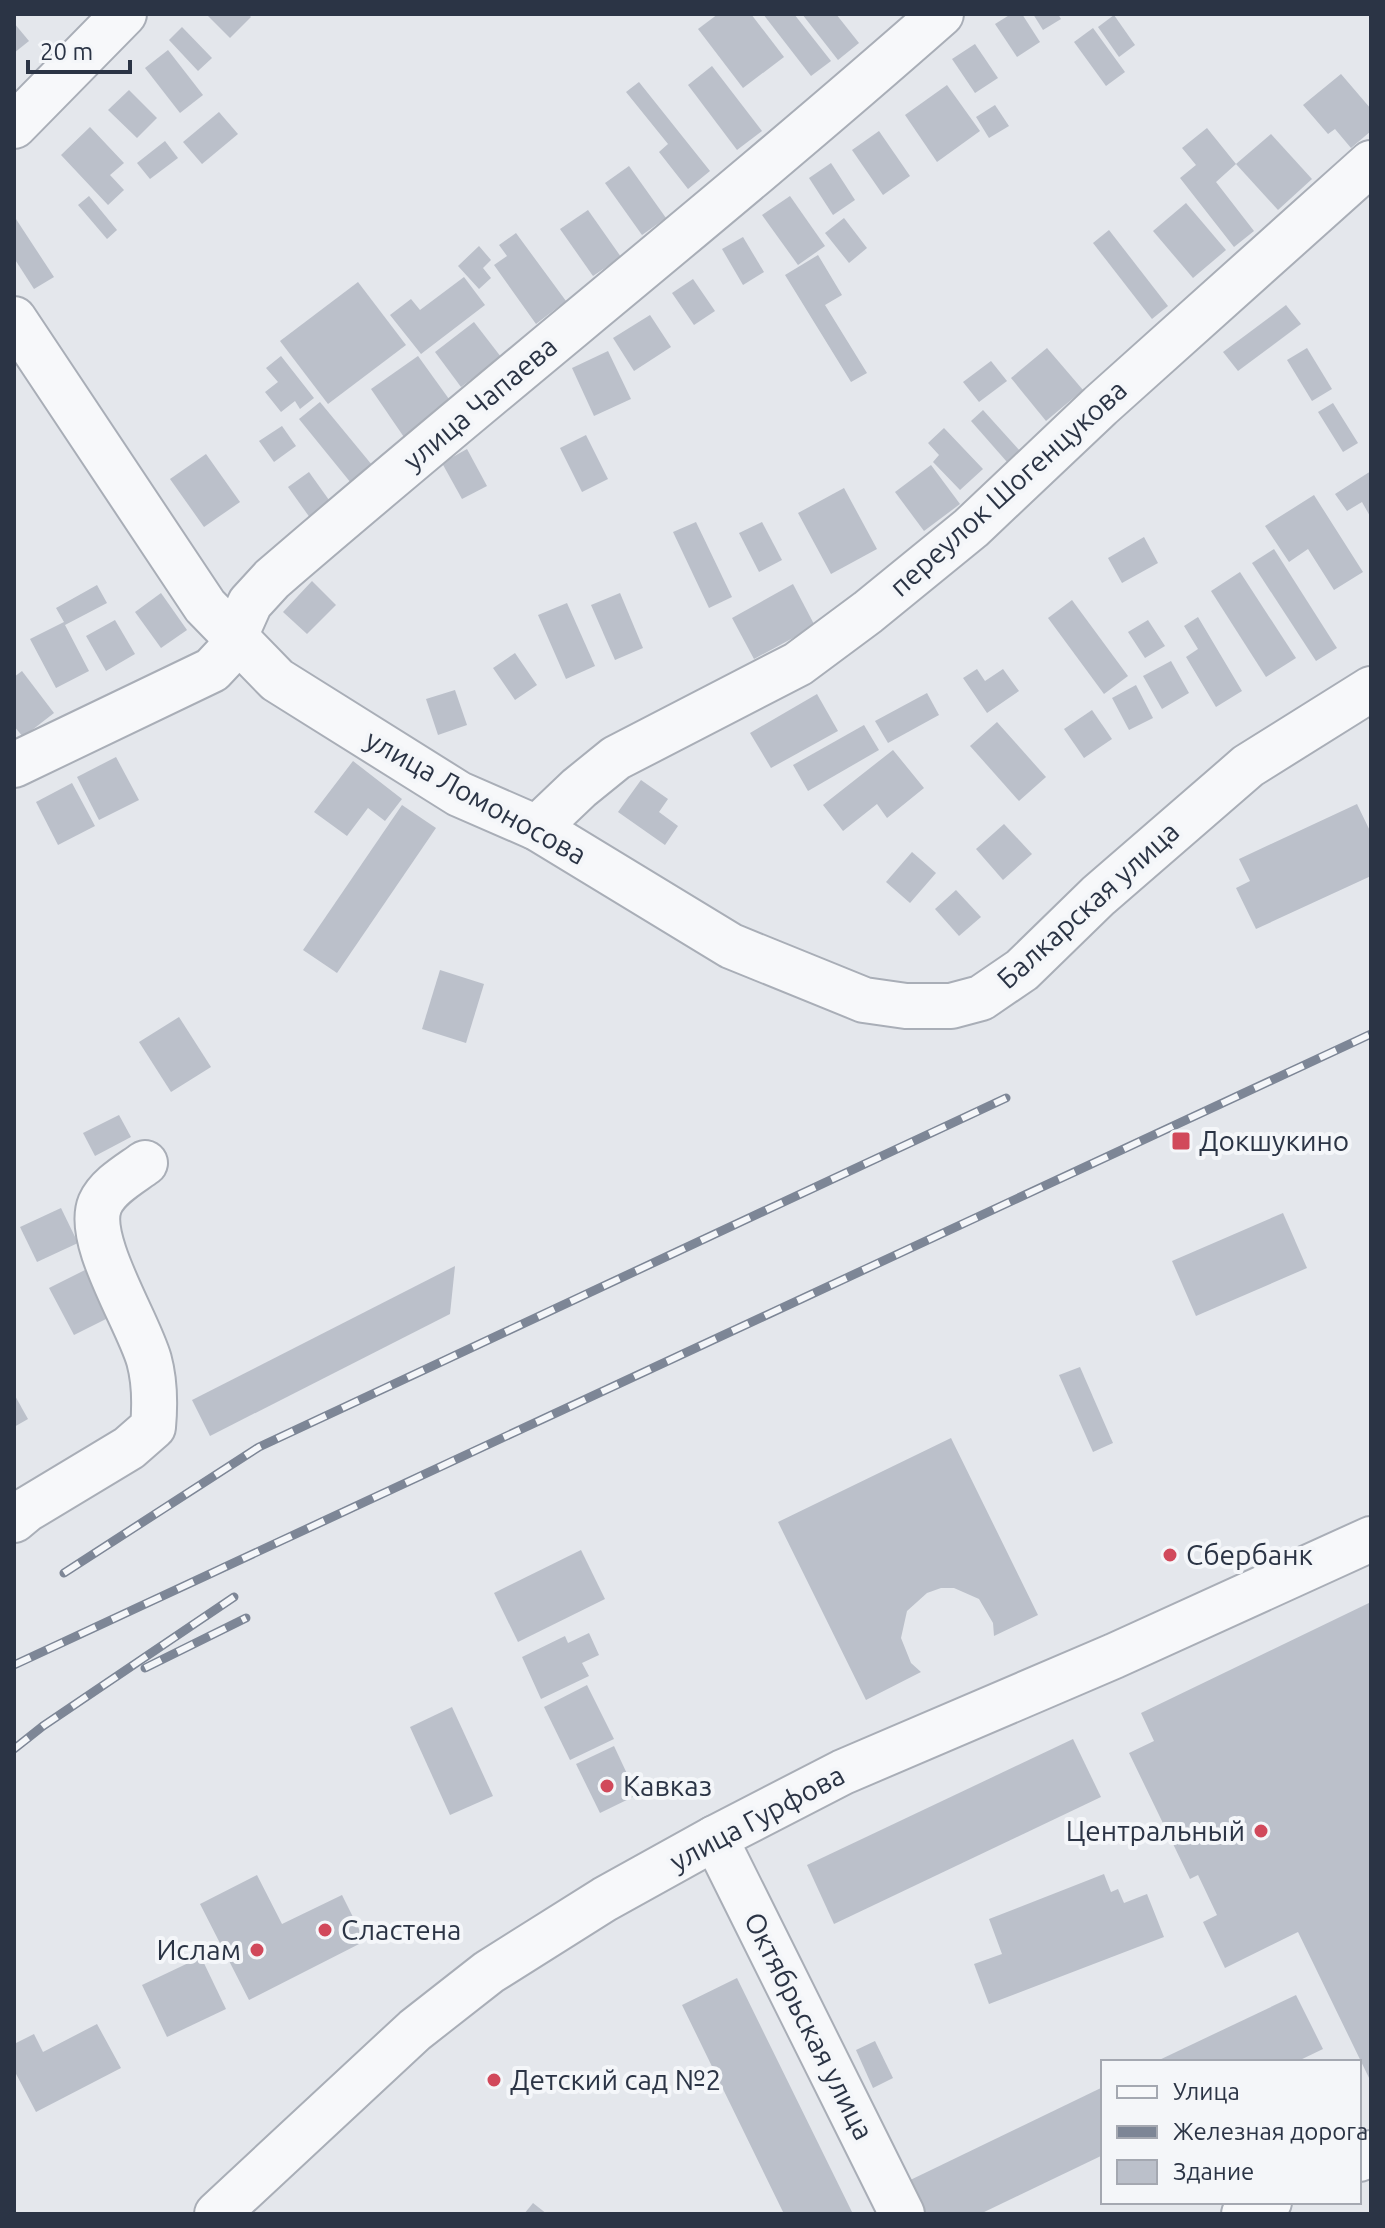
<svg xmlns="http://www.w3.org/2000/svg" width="1385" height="2228" viewBox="0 0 1385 2228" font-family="Ubuntu,sans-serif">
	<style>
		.building { fill: #bbc0ca }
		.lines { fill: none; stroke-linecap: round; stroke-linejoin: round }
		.minor-casing { stroke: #a9aeb7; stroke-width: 48 }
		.minor { stroke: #f7f8fa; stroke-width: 44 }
		.rail-casing { stroke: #7d8696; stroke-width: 9 }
		.rail { stroke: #f4f6f9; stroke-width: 6; stroke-dasharray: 18; stroke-linecap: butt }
		.poi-dot { fill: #d1495b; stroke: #f4f6f9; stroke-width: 3 }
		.labels { text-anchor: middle; stroke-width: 8; stroke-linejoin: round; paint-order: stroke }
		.street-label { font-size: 28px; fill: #2b3445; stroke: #f4f6f9 }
		.poi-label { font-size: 28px; fill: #2b3445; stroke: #f4f6f9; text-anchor: start }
	</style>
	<rect width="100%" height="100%" fill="#e4e7ec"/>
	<g class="building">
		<path d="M206,14h42l3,3 -21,21z"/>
		<path d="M718,14h33l33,43 -41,31 -45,-59z"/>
		<path d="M763,14h31l37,47 -20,15z"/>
		<path d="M802,14h34l23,29 -21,17z"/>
		<path d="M1011,14h11l18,28 -23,15 -22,-33z"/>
		<path d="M1033,14h25l3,5 -18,11z"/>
		<path d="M1114,15l21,30 -16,12 -21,-30z"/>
		<path d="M14,23l15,18 -15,12z"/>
		<path d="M182,27l30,31 -14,13 -29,-31z"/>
		<path d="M1093,28l32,44 -19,14 -32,-44z"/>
		<path d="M975,44l23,34 -23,15 -23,-34z"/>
		<path d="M168,50l35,45 -23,18 -35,-45z"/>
		<path d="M712,66l50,65 -25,19 -49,-65z"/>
		<path d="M1341,74l30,35v22l-20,17 -16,-19 -7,5 -25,-29z"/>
		<path d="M639,82l71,89 -22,18 -29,-37 9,-8 -42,-52z"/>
		<path d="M947,85l33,46 -43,31 -32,-47z"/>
		<path d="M129,90l28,28 -20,20 -29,-28z"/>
		<path d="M995,105l14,21 -20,12 -13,-21z"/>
		<path d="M219,112l19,22 -36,30 -19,-22z"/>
		<path d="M90,127l34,36 -14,12 14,15 -16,15 -47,-50z"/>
		<path d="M1207,128l29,36 -20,18 38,49 -20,16 -54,-69 16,-13 -14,-17z"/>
		<path d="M879,131l31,45 -27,19 -31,-45z"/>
		<path d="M1271,134l41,45 -34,31 -42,-46z"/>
		<path d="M165,141l13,17 -28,21 -13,-16z"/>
		<path d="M831,163l24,37 -22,15 -24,-37z"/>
		<path d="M629,166l37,52 -24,17 -37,-52z"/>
		<path d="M89,196l28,34 -10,9 -29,-34z"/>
		<path d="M790,196l35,50 -27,19 -36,-50z"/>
		<path d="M1186,203l40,47 -33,28 -40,-47z"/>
		<path d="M588,210l33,47 -28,19 -33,-47z"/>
		<path d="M14,216l40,61 -20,12 -20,-31z"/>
		<path d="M844,218l23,30 -18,15 -24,-30z"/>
		<path d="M1109,230l59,76 -16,13 -59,-76z"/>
		<path d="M516,233l50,68 -30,23 -42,-59 13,-9 -8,-11z"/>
		<path d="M743,237l21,35 -21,13 -21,-36z"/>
		<path d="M479,246l12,14 -8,8 8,10 -12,11 -21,-23z"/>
		<path d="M818,255l24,40 -17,10 42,68 -16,9 -66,-107z"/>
		<path d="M464,277l21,28 -64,49 -31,-39 21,-16 9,11z"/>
		<path d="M693,279l22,32 -21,14 -22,-32z"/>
		<path d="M358,282l48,63 -78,59 -48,-63z"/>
		<path d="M1286,305l15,19 -63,47 -15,-19z"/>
		<path d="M650,315l21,32 -37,24 -21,-33z"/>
		<path d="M474,322l27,35 -40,30 -26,-35z"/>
		<path d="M1047,348l36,42 -37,31 -35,-43z"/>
		<path d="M1307,348l25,41 -20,12 -25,-41z"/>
		<path d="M608,351l23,48 -37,17 -22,-48z"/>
		<path d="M281,356l33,42 -14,11 -5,-8 -14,11 -16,-20 13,-10 -12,-14z"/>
		<path d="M418,356l36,50 -48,34 -35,-51z"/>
		<path d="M991,361l16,20 -28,21 -16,-20z"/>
		<path d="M320,402l52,63 -21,18 -52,-64z"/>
		<path d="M1333,403l25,40 -15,9 -25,-40z"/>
		<path d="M983,410l37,41 -13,11 -36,-41z"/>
		<path d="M282,426l14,20 -22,16 -15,-21z"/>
		<path d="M944,428l39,41 -23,21 -27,-28 6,-7 -11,-12z"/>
		<path d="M586,435l22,44 -26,13 -22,-44z"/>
		<path d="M467,449l20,37 -25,13 -20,-36z"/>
		<path d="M206,454l34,48 -36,25 -34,-48z"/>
		<path d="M931,465l29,39 -36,27 -29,-39z"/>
		<path d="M1371,471v47l-9,-16 -15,9 -12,-17z"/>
		<path d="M309,472l25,35 -21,15 -25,-35z"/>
		<path d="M844,488l33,61 -46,25 -33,-61z"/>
		<path d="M1314,495l49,77 -29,18 -26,-41 -19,13 -24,-36z"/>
		<path d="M696,522l36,75 -23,11 -36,-76z"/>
		<path d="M762,522l20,38 -23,12 -20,-39z"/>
		<path d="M1144,537l14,26 -36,20 -14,-25z"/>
		<path d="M1274,549l63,99 -21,13 -64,-98z"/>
		<path d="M1240,572l56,86 -30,19 -55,-86z"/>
		<path d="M312,581l24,24 -29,29 -24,-22z"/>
		<path d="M793,584l22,42 -61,33 -22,-41z"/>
		<path d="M97,585l10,18 -42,22 24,46 -33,17 -26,-49 34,-17 -8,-14z"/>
		<path d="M161,593l26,37 -26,18 -26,-36z"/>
		<path d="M620,593l23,55 -28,12 -24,-55z"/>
		<path d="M1072,600l56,76 -24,18 -56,-76z"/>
		<path d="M567,603l28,63 -29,13 -28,-64z"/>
		<path d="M1198,617l44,74 -26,16 -30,-50 12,-8 -14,-23z"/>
		<path d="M115,620l20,34 -29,17 -20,-35z"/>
		<path d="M1148,620l17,26 -20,12 -17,-26z"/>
		<path d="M515,653l22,32 -22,15 -22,-32z"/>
		<path d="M1171,661l18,32 -27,16 -19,-33z"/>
		<path d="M977,669l8,12 18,-12 16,22 -32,22 -24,-35z"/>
		<path d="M22,671l32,42 -31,24 -9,-11v-49z"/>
		<path d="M1136,685l17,33 -24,12 -17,-32z"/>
		<path d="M455,690l12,35 -29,10 -12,-36z"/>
		<path d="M927,693l12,22 -51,28 -13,-22z"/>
		<path d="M817,694l21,37 -67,37 -21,-35z"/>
		<path d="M1092,710l20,29 -28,19 -20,-29z"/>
		<path d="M997,722l49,55 -27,24 -49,-55z"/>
		<path d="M864,725l15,25 -71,41 -15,-26z"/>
		<path d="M893,750l31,38 -37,30 -10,-14 -34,27 -20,-26z"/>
		<path d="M116,757l23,43 -40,20 -22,-43z"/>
		<path d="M353,761l49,38 -17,22 -17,-13 -21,28 -33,-24z"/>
		<path d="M641,780l27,19 -9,13 19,14 -13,19 -47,-33z"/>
		<path d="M72,783l23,43 -37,19 -22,-43z"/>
		<path d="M1357,804l14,29v43l-115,53 -20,-41 14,-7 -11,-22z"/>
		<path d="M402,805l34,23 -99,145 -34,-23z"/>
		<path d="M1004,824l28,30 -29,26 -27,-31z"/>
		<path d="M912,852l24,21 -26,30 -24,-21z"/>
		<path d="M956,890l25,27 -22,19 -24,-27z"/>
		<path d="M440,970l44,14 -18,59 -44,-14z"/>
		<path d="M179,1017l32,50 -40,25 -32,-50z"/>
		<path d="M119,1115l12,22 -36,19 -12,-23z"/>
		<path d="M61,1208l17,35 -41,19 -17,-35z"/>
		<path d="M1283,1213l24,55 -111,48 -24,-55z"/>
		<path d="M93,1266l17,51 -36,18 -25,-47z"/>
		<path d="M455,1266l-5,48 -240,122 -18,-36z"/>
		<path d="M1080,1367l33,76 -20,9 -34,-77z"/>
		<path d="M14,1394l14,25 -14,8z"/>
		<path d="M951,1438l87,177 -44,21 -1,-13 -14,-24 -25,-11h-13l-14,5 -20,18 -6,27 10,25 10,9 -55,28 -88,-178z"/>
		<path d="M581,1550l24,49 -87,43 -24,-49z"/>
		<path d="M1371,1602v480l-73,-150 -73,36 -22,-46 14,-7 -19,-40 -8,4 -61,-126 25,-12 -13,-28z"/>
		<path d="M589,1633l10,22 -17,8 7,13 -48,23 -19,-42 43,-21 3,7z"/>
		<path d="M587,1685l27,54 -44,21 -26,-53z"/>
		<path d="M452,1707l41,89 -43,19 -40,-88z"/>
		<path d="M1073,1739l28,58 -267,127 -27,-59z"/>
		<path d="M614,1746l23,49 -37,18 -24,-49z"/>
		<path d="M1104,1874l7,18 7,-3 6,14 23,-9 17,43 -175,67 -15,-40 28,-10 -13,-35z"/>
		<path d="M257,1875l25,49 60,-29 23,46 -116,59 -49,-96z"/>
		<path d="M201,1957l25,52 -59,28 -25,-52z"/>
		<path d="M737,1978l26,53 90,183h-69l-102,-209z"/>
		<path d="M1296,1995l27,54 -27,13h-141z"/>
		<path d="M97,2024l24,44 -85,44 -22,-42v-26l20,-10 9,18z"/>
		<path d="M875,2041l18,37 -20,10 -17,-38z"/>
		<path d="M1103,2087v68l-123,59h-63l-15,-30z"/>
		<path d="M533,2203l14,11h-23z"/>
	</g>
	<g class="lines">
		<g class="minor-casing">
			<g id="minor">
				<path d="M14,126l110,-112"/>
				<path d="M14,319l191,287 72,74 182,114 78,34 194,118 133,54 42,6h45l30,-8 41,-28 76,-74 150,-130 123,-77"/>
				<path d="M14,765l198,-95 15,-16 23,-51 22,-24c221,-191 450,-372 669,-565"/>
				<path d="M537,828l42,-40 37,-30 182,-94 70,-52 103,-84 129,-122 271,-243"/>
				<path d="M14,1520l12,-10 103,-62 24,-21c2,-22 2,-45 -4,-67 -11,-39 -64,-120 -49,-156 8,-18 30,-30 45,-41"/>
				<path d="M715,1838l187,376"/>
				<path d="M1359,2159l12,-6"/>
				<path d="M217,2214l198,-184 74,-58 116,-73 110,-61 128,-66 271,-116 257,-117"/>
				<path d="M1244,2214l25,-12"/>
			</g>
		</g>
		<use href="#minor" class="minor"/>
		<g class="rail-casing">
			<g id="rail">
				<path d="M64,1573l195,-126 747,-349"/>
				<path d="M14,1665l1357,-631"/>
				<path d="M145,1668l101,-50"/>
				<path d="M14,1749l29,-23 191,-129"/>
			</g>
		</g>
		<use href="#rail" class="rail"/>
	</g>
	<g class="poi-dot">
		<rect x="1171" y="1131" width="20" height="20" rx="4"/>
		<circle cx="1170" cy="1555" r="8"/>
		<circle cx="607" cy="1786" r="8"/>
		<circle cx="1261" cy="1831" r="8"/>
		<circle cx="325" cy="1930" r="8"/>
		<circle cx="257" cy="1950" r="8"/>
		<circle cx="494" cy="2080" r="8"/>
	</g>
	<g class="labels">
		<g class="street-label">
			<text transform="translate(480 403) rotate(-40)" y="10">улица Чапаева</text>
			<text transform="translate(1008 488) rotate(-42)" y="10">переулок Шогенцукова</text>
			<text transform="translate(476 797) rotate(29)" y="10">улица Ломоносова</text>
			<text transform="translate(1088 905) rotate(-42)" y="10">Балкарская улица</text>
			<text transform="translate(757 1818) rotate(-28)" y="10">улица Гурфова</text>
			<text transform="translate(809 2026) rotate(63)" y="10">Октябрьская улица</text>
		</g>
		<g class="poi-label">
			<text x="1199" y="1151">Докшукино</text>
			<text x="1186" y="1565">Сбербанк</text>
			<text x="623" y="1796">Кавказ</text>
			<text x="1245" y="1841" text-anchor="end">Центральный</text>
			<text x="341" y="1940">Сластена</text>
			<text x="241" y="1960" text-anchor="end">Ислам</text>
			<text x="510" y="2090">Детский сад №2</text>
		</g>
	</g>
	<rect width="1385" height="2228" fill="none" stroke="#2b3445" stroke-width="32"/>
	<rect x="1101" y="2060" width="260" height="144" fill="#f4f6f9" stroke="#a4a8b1" stroke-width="2"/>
	<rect x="1117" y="2086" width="40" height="12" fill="#f7f8fa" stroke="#a4a8b1" stroke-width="2"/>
	<text x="1173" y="2100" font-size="24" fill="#2b3445">Улица</text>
	<rect x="1117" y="2126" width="40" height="12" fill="#7d8696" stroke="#a4a8b1" stroke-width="2"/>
	<text x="1173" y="2140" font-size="24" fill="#2b3445">Железная дорога</text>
	<rect x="1117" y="2160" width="40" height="24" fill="#bbc0ca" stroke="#a4a8b1" stroke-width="2"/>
	<text x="1173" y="2180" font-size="24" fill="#2b3445">Здание</text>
	<path d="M28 60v12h102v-12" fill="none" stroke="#2b3445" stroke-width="4"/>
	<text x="40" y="60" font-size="24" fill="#2b3445" stroke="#f4f6f9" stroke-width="6" paint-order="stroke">20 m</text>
</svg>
